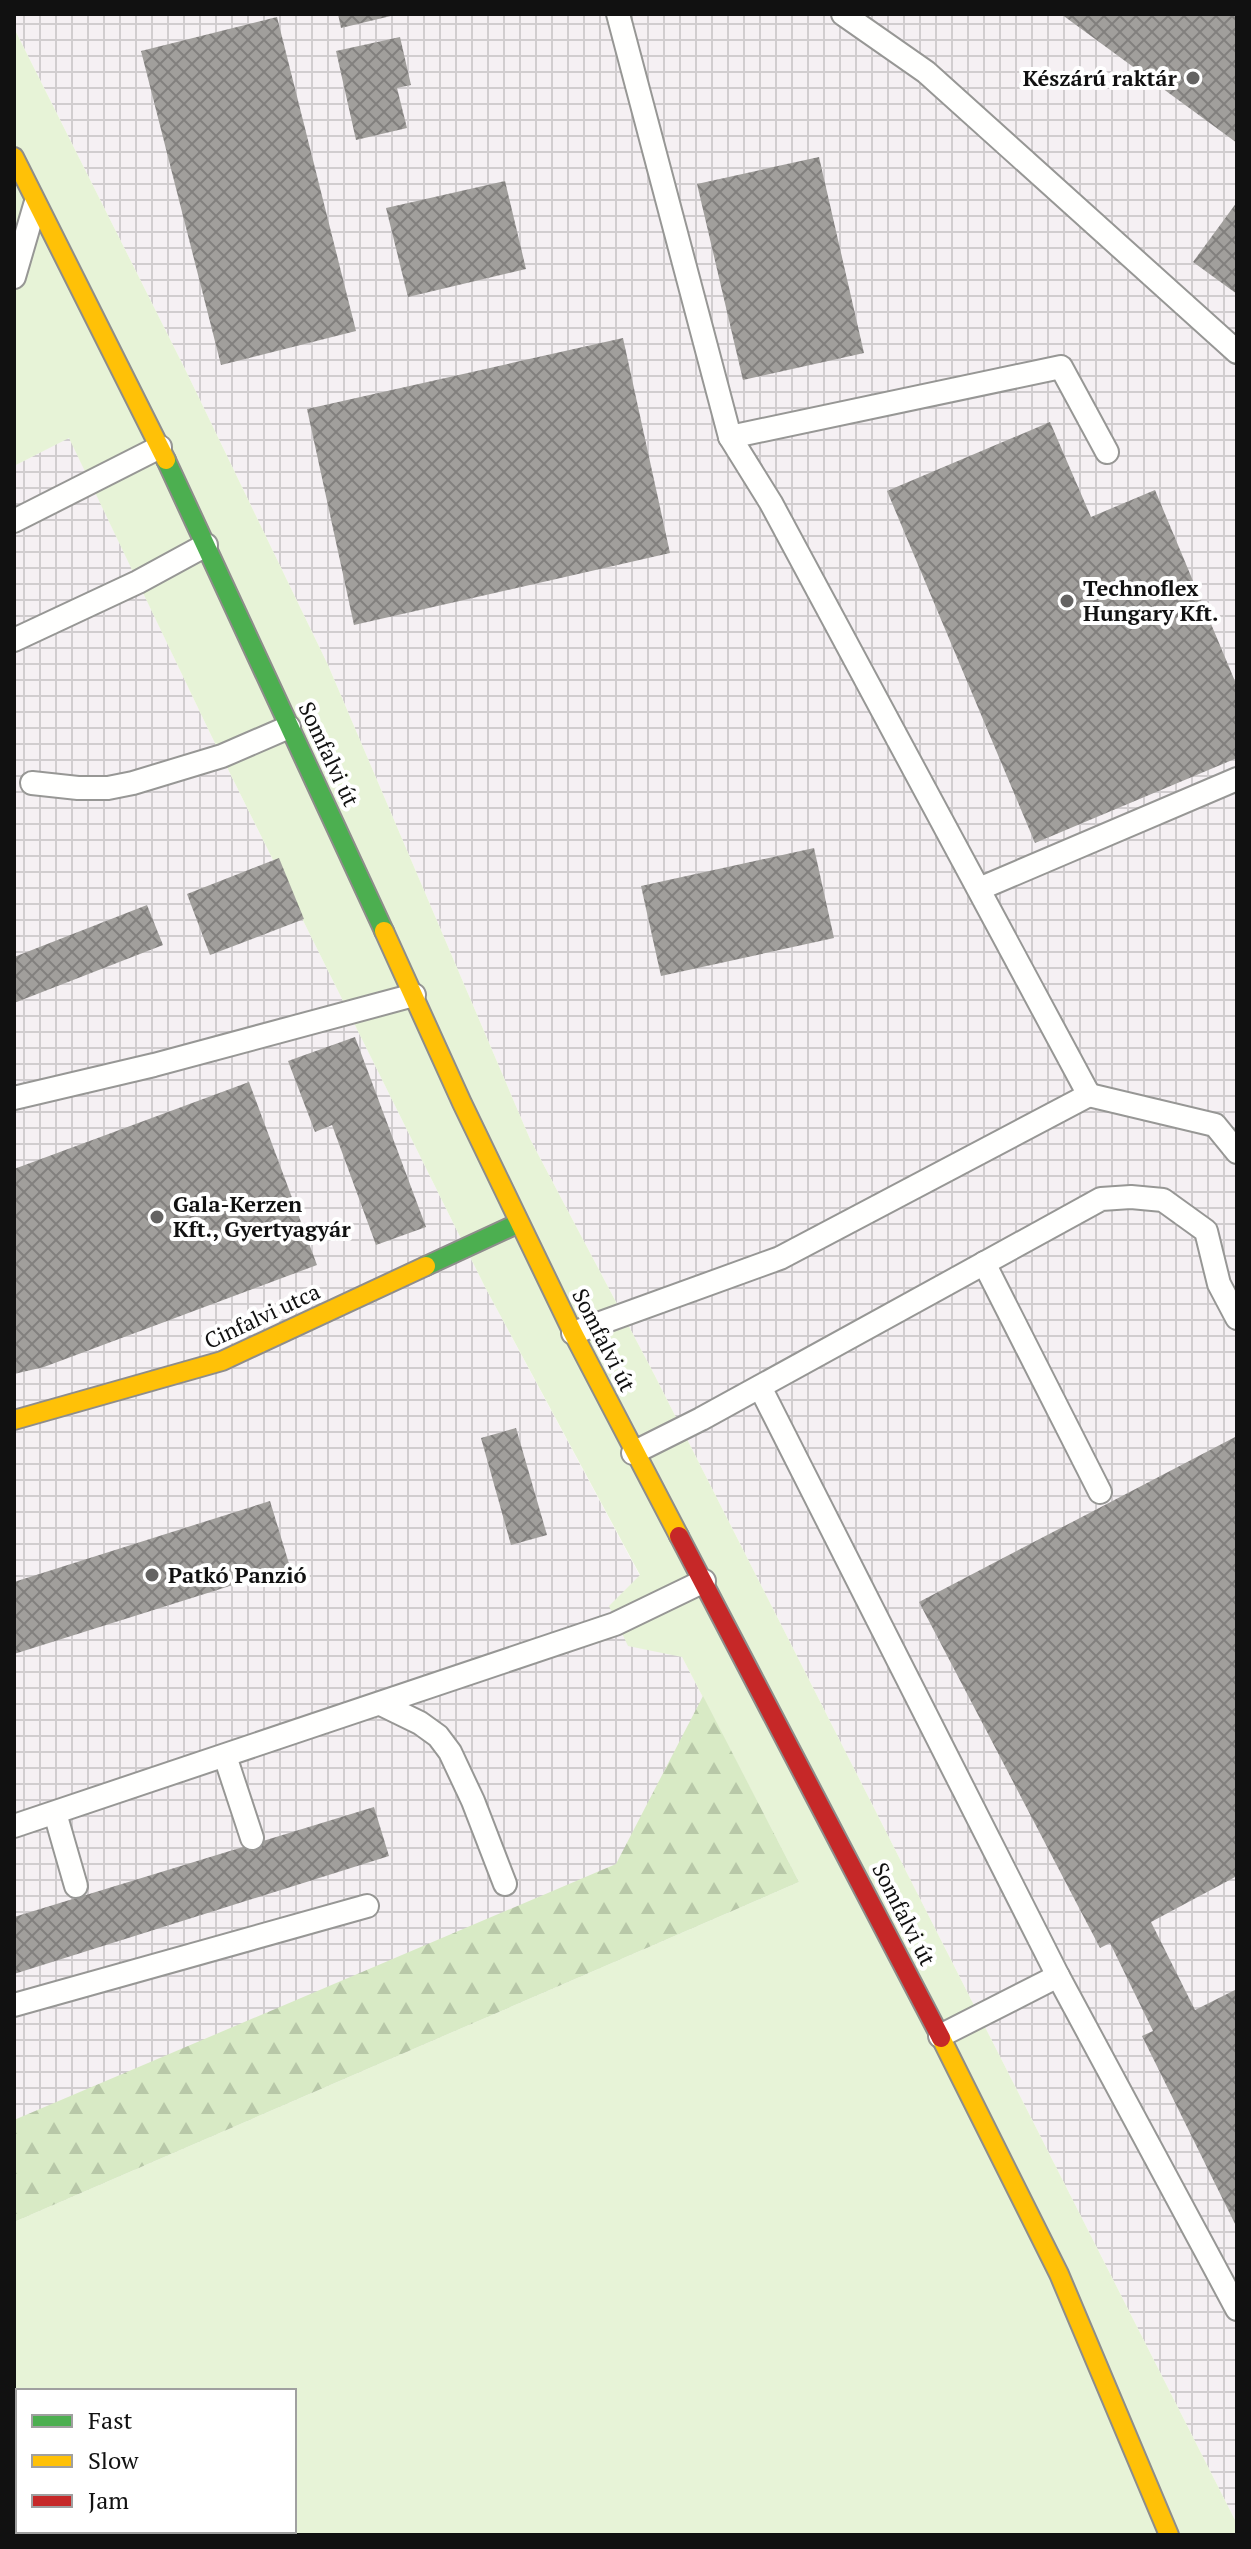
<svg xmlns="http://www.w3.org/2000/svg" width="1251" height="2549" viewBox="0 0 1251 2549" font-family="'PT Serif',serif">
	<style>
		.industrial { fill: url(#industrial-grid) }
		.grass { fill: #e7f3d7; fill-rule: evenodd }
		.forest { fill: url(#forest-firs) }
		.building { fill: url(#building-cross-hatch) }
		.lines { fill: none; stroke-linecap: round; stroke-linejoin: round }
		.lane-casing { stroke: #979795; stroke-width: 26 }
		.fast-casing { stroke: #8e8d8b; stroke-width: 22 }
		.slow-casing { stroke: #8e8d8b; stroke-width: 22 }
		.jam-casing { stroke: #8e8d8b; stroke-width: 22 }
		.lane { stroke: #fffffe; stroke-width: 22 }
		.fast { stroke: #4caf50; stroke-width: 18 }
		.slow { stroke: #ffc107; stroke-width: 18 }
		.jam { stroke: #c62828; stroke-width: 18 }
		.poi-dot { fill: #646362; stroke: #fff; stroke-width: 3 }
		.labels { text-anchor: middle; stroke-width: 8; stroke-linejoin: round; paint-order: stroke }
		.poi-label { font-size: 22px; font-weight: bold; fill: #111; stroke: #fff; text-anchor: start }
		.street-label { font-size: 22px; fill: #111; stroke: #fff }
	</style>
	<defs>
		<pattern id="industrial-grid" width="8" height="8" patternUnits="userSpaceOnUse" patternTransform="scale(2)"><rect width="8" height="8" fill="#f5f0f3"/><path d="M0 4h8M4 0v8" fill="none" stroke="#d1cdcf"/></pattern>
		<pattern id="forest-firs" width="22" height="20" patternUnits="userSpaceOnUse" patternTransform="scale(2)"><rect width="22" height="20" fill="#d8eac5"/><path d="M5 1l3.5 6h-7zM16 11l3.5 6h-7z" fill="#b8c8a8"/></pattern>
		<pattern id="building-cross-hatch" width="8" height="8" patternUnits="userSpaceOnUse" patternTransform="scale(2)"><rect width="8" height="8" fill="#a19f9c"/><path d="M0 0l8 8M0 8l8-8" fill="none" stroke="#82807e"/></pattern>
	</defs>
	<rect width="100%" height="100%" fill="#fdfcf7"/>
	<g class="industrial">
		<path d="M14,14h1223v2510l-583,-1150 -124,-235 -202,-474 -142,-294 -172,-343z"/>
		<path d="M69,437l141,296 275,554 155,289 159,306 -785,340v-1756z"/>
	</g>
	<path class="grass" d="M14,28l172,343 142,294 202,474 124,235 583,1150v11h-1223v-313l785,-340 -117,-225 -54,-11 -19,-40 31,-31 -155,-288 -275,-554 -141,-295 -55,28zM18,2391h276v140h-276z"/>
	<path class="forest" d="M703,1696l96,186 -785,340v-102l602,-256z"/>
	<g class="building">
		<path d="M338,14h57v1l-54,13z"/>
		<path d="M1061,14h176v129z"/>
		<path d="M277,17l79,314 -135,34 -80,-314z"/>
		<path d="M400,37l11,48 -14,3 10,40 -51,12 -20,-89z"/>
		<path d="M819,157l45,196 -121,27 -46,-196z"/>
		<path d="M505,181l21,88 -118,28 -22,-89z"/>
		<path d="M1237,202v92l-44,-32z"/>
		<path d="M623,338l47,215 -316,72 -47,-216z"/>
		<path d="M1050,422l41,95 64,-27 82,196v72l-202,85 -148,-352z"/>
		<path d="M814,848l20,90 -173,38 -20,-90z"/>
		<path d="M279,858l25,61 -94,36 -23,-61z"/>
		<path d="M147,905l16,40 -149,58v-46z"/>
		<path d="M355,1037l71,190 -50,18 -44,-120 -17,7 -27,-71z"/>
		<path d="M249,1082l68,183 -273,102 -30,7v-205z"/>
		<path d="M516,1428l31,107 -36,10 -30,-107z"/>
		<path d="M1237,1436v440l-86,46 44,88 42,-21v239l-95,-192 11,-5 -43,-88 -10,5 -181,-346z"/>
		<path d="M270,1501l20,66 -276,87v-72z"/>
		<path d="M374,1807l15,49 -375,118v-57z"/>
	</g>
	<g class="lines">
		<g class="lane-casing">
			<g id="lane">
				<path d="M843,14l83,58 311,280"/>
				<path d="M14,277l21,-72"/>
				<path d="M730,437l331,-70 46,85"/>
				<path d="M14,521l146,-74"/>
				<path d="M14,640l124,-58 68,-37"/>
				<path d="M32,783l46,5h30l25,-5 89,-27 67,-29"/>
				<path d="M979,889l258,-110"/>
				<path d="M1089,1095l126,30 22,27"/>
				<path d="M14,1098l140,-33 260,-70"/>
				<path d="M984,1263l116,229"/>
				<path d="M573,1333l207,-75 309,-163 -318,-592 -41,-66 -112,-423"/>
				<path d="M760,1387l298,589 179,333"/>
				<path d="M633,1453l68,-34 400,-220 30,-2 32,3 43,31 13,53 18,34"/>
				<path d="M381,1704l39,19 18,13 12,16 23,49 32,83"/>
				<path d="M225,1756l27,82"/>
				<path d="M55,1813l21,73"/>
				<path d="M14,1826l601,-202 89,-43"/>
				<path d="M14,2005l353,-99"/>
				<path d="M940,2036l118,-60"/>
			</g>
		</g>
		<g class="fast-casing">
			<g id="fast">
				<path d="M166,460l218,471"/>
				<path d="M426,1266l93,-43"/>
			</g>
		</g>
		<g class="slow-casing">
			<g id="slow">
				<path d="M14,157l152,303"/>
				<path d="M384,931l78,172 111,230 106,203"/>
				<path d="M14,1420l208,-59 204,-95"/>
				<path d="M941,2038l118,236 110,261"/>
			</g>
		</g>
		<g class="jam-casing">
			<path id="jam" d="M679,1536l262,502"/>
		</g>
		<use href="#lane" class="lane"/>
		<use href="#fast" class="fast"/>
		<use href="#slow" class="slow"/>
		<use href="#jam" class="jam"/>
	</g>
	<g class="poi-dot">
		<circle cx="1193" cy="78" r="8"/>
		<circle cx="1067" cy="601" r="8"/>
		<circle cx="157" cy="1217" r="8"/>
		<circle cx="152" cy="1575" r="8"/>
	</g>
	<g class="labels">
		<g class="poi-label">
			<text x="1177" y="86" text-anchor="end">Készárú raktár</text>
			<text x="1083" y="596">Technoflex<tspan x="1083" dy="25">Hungary Kft.</tspan></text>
			<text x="173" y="1212">Gala-Kerzen<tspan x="173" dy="25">Kft., Gyertyagyár</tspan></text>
			<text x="168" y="1583">Patkó Panzió</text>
		</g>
		<g class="street-label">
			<text transform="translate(329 754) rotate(65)" y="8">Somfalvi út</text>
			<text transform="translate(262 1316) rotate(-25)" y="8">Cinfalvi utca</text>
			<text transform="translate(604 1340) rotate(63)" y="8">Somfalvi út</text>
			<text transform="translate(904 1914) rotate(63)" y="8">Somfalvi út</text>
		</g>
	</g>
	<rect width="1251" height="2549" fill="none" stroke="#111111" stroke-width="32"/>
	<rect x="16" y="2389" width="280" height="144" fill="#ffffff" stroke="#a0a0a0" stroke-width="2"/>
	<rect x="32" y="2415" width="40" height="12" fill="#4caf50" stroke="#a0a0a0" stroke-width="2"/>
	<text x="88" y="2429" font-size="24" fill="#111111">Fast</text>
	<rect x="32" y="2455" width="40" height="12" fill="#ffc107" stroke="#a0a0a0" stroke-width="2"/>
	<text x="88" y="2469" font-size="24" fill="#111111">Slow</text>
	<rect x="32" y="2495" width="40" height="12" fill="#c62828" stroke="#a0a0a0" stroke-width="2"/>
	<text x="88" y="2509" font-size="24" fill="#111111">Jam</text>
</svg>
